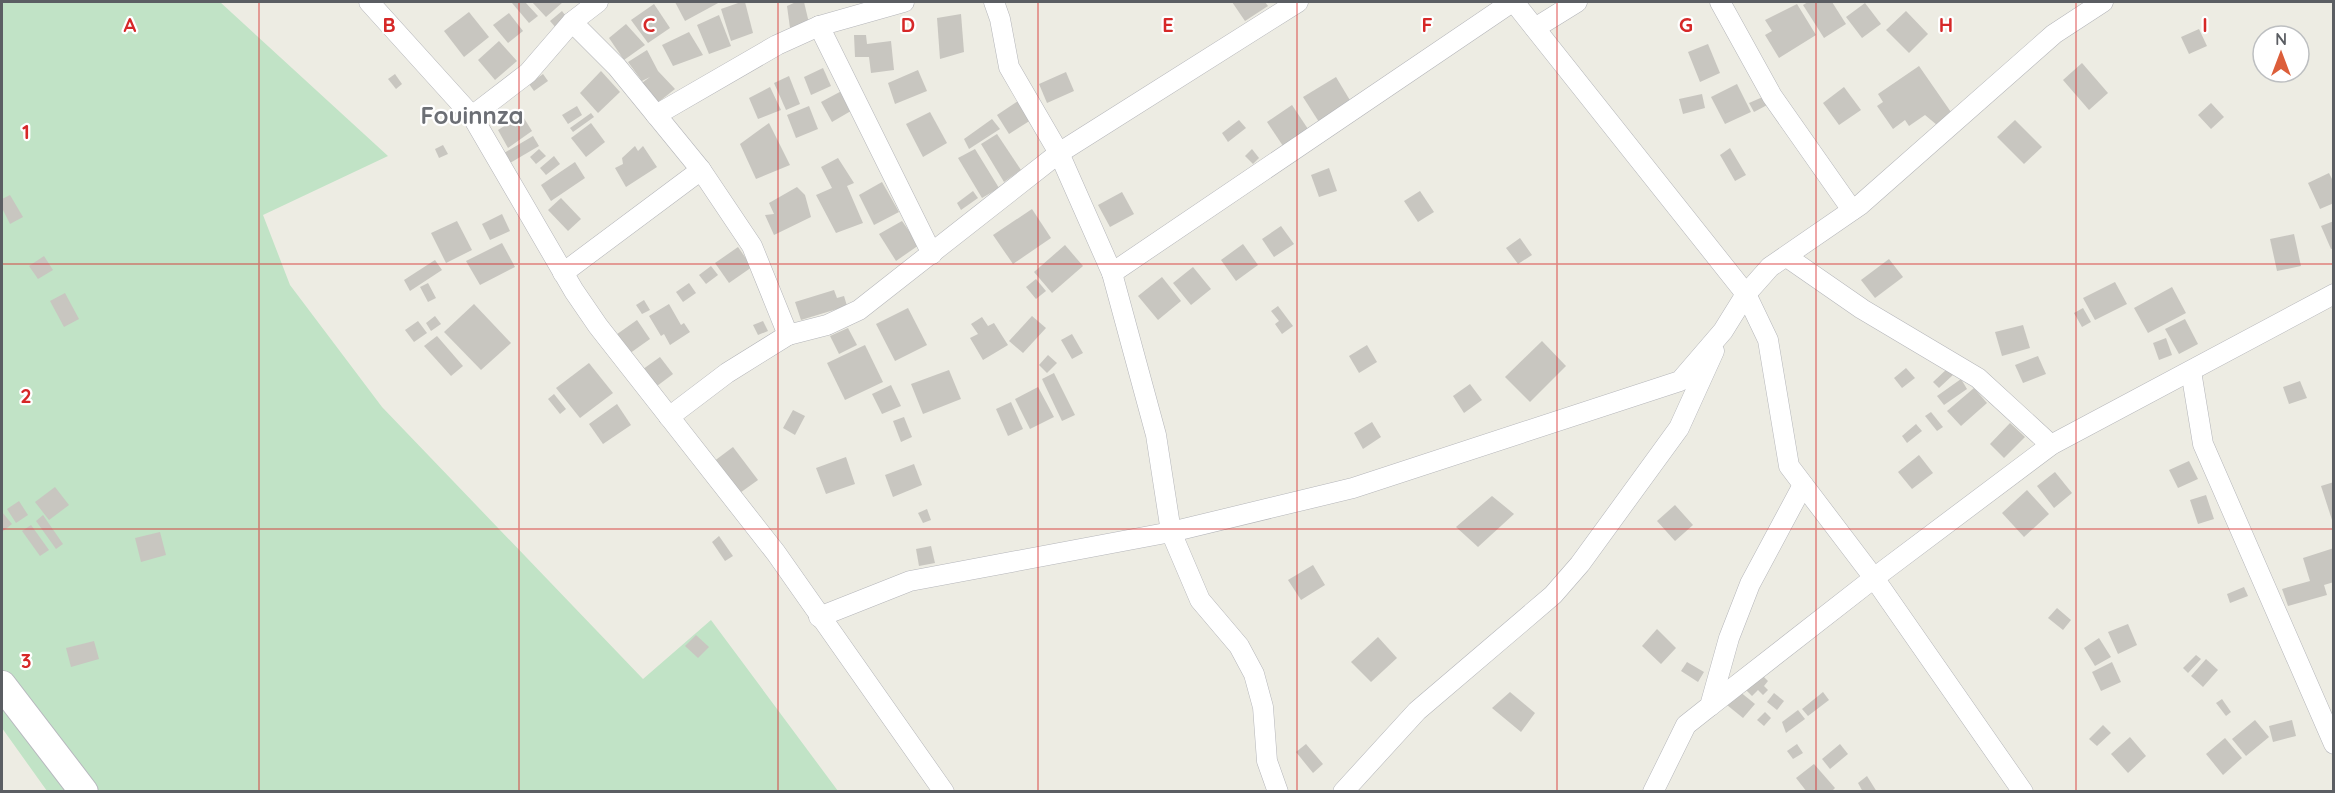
<svg xmlns="http://www.w3.org/2000/svg" width="2335" height="793" viewBox="0 0 2335 793" font-family="Quicksand,sans-serif">
	<style>
		.green { fill: #c1e3c6 }
		.building { fill: #c8c6c0 }
		.lines { fill: none; stroke-linecap: round; stroke-linejoin: round }
		.minor-casing { stroke: #b4b5b9; stroke-width: 21 }
		.secondary-casing { stroke: #b7b8be; stroke-width: 30 }
		.minor { stroke: #fff; stroke-width: 20 }
		.secondary { stroke: #fff; stroke-width: 28 }
		.grid { fill: none; stroke: #d62828; stroke-width: 1.5; stroke-opacity: 0.55 }
		.labels { text-anchor: middle; stroke-width: 4.5; stroke-linejoin: round; paint-order: stroke }
		.quarter-label { font-size: 24px; font-weight: bold; fill: #6c6f75; stroke: #fff }
		.grid-label { font-size: 20px; text-anchor: middle; font-weight: bold; fill: #d62828; stroke: #fff; stroke-width: 4.5; stroke-linejoin: round; paint-order: stroke }
	</style>
	<rect width="100%" height="100%" fill="#edece3"/>
	<path class="green" d="M2,2h218l168,154 -125,59 27,70 92,122 261,272 68,-59 127,171h-791l-45,-63z"/>
	<g class="building">
		<path d="M514,2h11l13,14 -9,7 -17,-20z"/>
		<path d="M532,2h31l-17,15z"/>
		<path d="M675,2h45l-35,19z"/>
		<path d="M741,2h4l8,31 -22,8 -10,-32z"/>
		<path d="M796,2h8l5,21 -19,5 -3,-22z"/>
		<path d="M1232,2h33l3,4 -23,15z"/>
		<path d="M1808,2h24l14,22 -22,14 -21,-33z"/>
		<path d="M1865,3l16,21 -19,14 -16,-21z"/>
		<path d="M654,4l16,24 -22,15 -17,-23z"/>
		<path d="M1797,4l19,31 -37,23 -14,-23 7,-4 -7,-11z"/>
		<path d="M562,11l6,8 -11,10 -7,-8z"/>
		<path d="M1906,11l22,23 -19,19 -23,-23z"/>
		<path d="M469,12l20,25 -25,20 -20,-26z"/>
		<path d="M509,13l14,18 -15,12 -15,-18z"/>
		<path d="M961,14l3,38 -24,7 -3,-41z"/>
		<path d="M719,15l12,31 -22,8 -12,-29z"/>
		<path d="M626,24l19,21 -21,15 -15,-22z"/>
		<path d="M2199,29l8,17 -18,8 -8,-17z"/>
		<path d="M689,32l14,23 -30,11 -11,-21z"/>
		<path d="M854,35h12l1,9 24,-3 3,29 -23,3 -2,-16h-14z"/>
		<path d="M499,41l18,20 -22,19 -17,-20z"/>
		<path d="M1708,44l12,29 -20,9 -12,-30z"/>
		<path d="M647,50l11,21 17,18 -19,15 -17,-19 11,-8 -8,4 -14,-19z"/>
		<path d="M2082,63l26,30 -19,17 -26,-30z"/>
		<path d="M1919,66l34,49 -16,10 -12,-10 -16,11 -4,-6 -12,9 -16,-23 6,-4 -5,-8z"/>
		<path d="M823,68l8,18 -20,9 -7,-18z"/>
		<path d="M918,70l9,21 -32,13 -7,-21z"/>
		<path d="M601,71l19,21 -22,21 -18,-20z"/>
		<path d="M1066,72l8,19 -27,12 -8,-19z"/>
		<path d="M395,74l7,10 -6,5 -8,-10z"/>
		<path d="M543,74l5,7 -14,10 -5,-7z"/>
		<path d="M789,76l11,28 -14,6 -12,-27z"/>
		<path d="M1336,77l15,25 -32,20 -16,-25z"/>
		<path d="M1737,84l14,28 -26,12 -14,-27z"/>
		<path d="M770,87l11,23 -23,9 -9,-21z"/>
		<path d="M849,87l7,21 -24,14 -11,-20z"/>
		<path d="M1844,87l17,23 -22,15 -16,-22z"/>
		<path d="M1702,94l3,14 -22,6 -4,-15z"/>
		<path d="M1765,96l4,8 -15,8 -5,-9z"/>
		<path d="M1018,101l13,19 -22,14 -12,-19z"/>
		<path d="M2211,103l13,14 -13,12 -13,-14z"/>
		<path d="M1292,105l16,24 -25,17 -16,-24z"/>
		<path d="M577,106l5,9 -14,9 -6,-9z"/>
		<path d="M809,106l9,23 -22,9 -9,-23z"/>
		<path d="M930,112l17,31 -24,14 -17,-33z"/>
		<path d="M591,113l3,4 -21,15 -3,-4z"/>
		<path d="M522,115l10,16 -24,17 -10,-18z"/>
		<path d="M992,119l8,10 -31,20 -5,-10z"/>
		<path d="M1239,120l7,8 -18,14 -6,-9z"/>
		<path d="M2015,120l27,27 -18,17 -27,-27z"/>
		<path d="M591,123l14,19 -19,15 -15,-19z"/>
		<path d="M769,123l21,42 -34,14 -16,-35z"/>
		<path d="M997,134l24,36 -17,12 -23,-38z"/>
		<path d="M533,136l6,10 -29,17 -6,-10z"/>
		<path d="M443,145l5,9 -9,4 -4,-9z"/>
		<path d="M635,146l3,5 5,-5 14,21 -31,20 -11,-19 8,-4 -1,-6z"/>
		<path d="M1730,148l16,27 -11,6 -15,-26z"/>
		<path d="M539,149l7,7 -10,8 -6,-7z"/>
		<path d="M975,149l24,39 -17,10 -24,-40z"/>
		<path d="M1252,149l7,9 -6,6 -8,-8z"/>
		<path d="M554,156l6,8 -14,11 -6,-7z"/>
		<path d="M838,158l16,25 -7,3 16,37 -27,10 -20,-38 16,-7 -11,-21z"/>
		<path d="M575,162l10,16 -34,23 -10,-16z"/>
		<path d="M1329,168l8,23 -18,6 -8,-22z"/>
		<path d="M2329,173l5,10v20l-14,6 -12,-26z"/>
		<path d="M882,182l17,30 -25,13 -15,-30z"/>
		<path d="M797,187l8,8 6,22 -37,18 -9,-20 9,-1 -5,-11z"/>
		<path d="M973,191l5,7 -17,12 -4,-7z"/>
		<path d="M1420,191l14,21 -16,10 -14,-21z"/>
		<path d="M1122,192l12,22 -24,13 -12,-22z"/>
		<path d="M10,195l13,22 -13,7 -8,-16v-9z"/>
		<path d="M561,198l20,21 -13,12 -20,-21z"/>
		<path d="M1032,209l19,29 -38,26 -20,-29z"/>
		<path d="M502,214l8,17 -20,9 -8,-16z"/>
		<path d="M457,221l15,29 -26,13 -15,-30z"/>
		<path d="M902,221l17,24 -23,16 -17,-27z"/>
		<path d="M2334,221v27l-3,1 -10,-23z"/>
		<path d="M1281,226l13,18 -20,13 -12,-18z"/>
		<path d="M2294,234l7,32 -24,5 -7,-32z"/>
		<path d="M1520,238l12,17 -14,9 -12,-16z"/>
		<path d="M502,243l13,24 -35,18 -14,-24z"/>
		<path d="M1243,244l15,21 -22,16 -15,-21z"/>
		<path d="M1065,245l18,21 -31,27 -18,-21z"/>
		<path d="M738,247l14,20 -23,16 -14,-20z"/>
		<path d="M44,256l9,14 -15,9 -9,-13z"/>
		<path d="M1889,259l14,18 -28,21 -14,-18z"/>
		<path d="M435,260l7,10 -32,21 -6,-11z"/>
		<path d="M711,266l7,9 -12,9 -7,-9z"/>
		<path d="M1193,267l18,22 -20,16 -18,-22z"/>
		<path d="M1162,277l19,24 -23,19 -20,-24z"/>
		<path d="M1036,279l10,12 -10,8 -10,-12z"/>
		<path d="M2115,282l12,22 -32,16 -12,-22z"/>
		<path d="M428,283l8,15 -8,4 -8,-15z"/>
		<path d="M689,283l7,10 -13,9 -7,-10z"/>
		<path d="M2172,287l14,26 -38,20 -14,-25z"/>
		<path d="M834,290l3,8 7,-2 3,10 -46,14 -6,-18z"/>
		<path d="M65,293l14,26 -15,8 -14,-26z"/>
		<path d="M644,300l6,10 -8,4 -6,-9z"/>
		<path d="M474,304l37,39 -30,27 -37,-38z"/>
		<path d="M669,304l12,21 3,-2 6,9 -20,13 -6,-11 -3,2 -12,-20z"/>
		<path d="M1278,306l15,20 -11,8 -7,-10 4,-3 -8,-10z"/>
		<path d="M908,308l19,37 -32,16 -19,-37z"/>
		<path d="M2083,308l8,14 -9,5 -8,-14z"/>
		<path d="M435,316l6,8 -10,7 -5,-8z"/>
		<path d="M1032,316l14,12 -23,25 -14,-12z"/>
		<path d="M982,317l6,9 6,-3 14,22 -25,15 -13,-22 8,-4 -7,-10z"/>
		<path d="M2185,319l13,25 -19,10 -14,-25z"/>
		<path d="M637,320l13,19 -24,17 -13,-19z"/>
		<path d="M418,321l9,12 -13,9 -9,-12z"/>
		<path d="M763,321l5,10 -10,4 -5,-10z"/>
		<path d="M2023,325l7,23 -28,8 -7,-24z"/>
		<path d="M848,328l9,17 -18,9 -9,-18z"/>
		<path d="M1072,334l11,19 -11,6 -11,-19z"/>
		<path d="M437,336l26,30 -12,10 -27,-30z"/>
		<path d="M2166,338l6,17 -13,5 -6,-17z"/>
		<path d="M1542,341l24,25 -36,36 -25,-25z"/>
		<path d="M865,345l18,37 -38,18 -18,-37z"/>
		<path d="M1367,345l10,17 -18,11 -10,-17z"/>
		<path d="M1048,355l9,8 -10,10 -8,-8z"/>
		<path d="M2038,356l8,18 -23,9 -8,-18z"/>
		<path d="M660,357l13,17 -20,15 -14,-17z"/>
		<path d="M589,363l24,30 -33,25 -24,-30z"/>
		<path d="M1906,368l9,10 -13,10 -8,-10z"/>
		<path d="M1948,368l6,6 -15,14 -6,-6z"/>
		<path d="M949,370l12,29 -38,15 -12,-30z"/>
		<path d="M1054,373l21,42 -13,6 -20,-42z"/>
		<path d="M1961,379l6,10 -23,16 -7,-9z"/>
		<path d="M2300,381l7,17 -18,6 -6,-17z"/>
		<path d="M1470,384l12,16 -18,13 -11,-17z"/>
		<path d="M891,385l10,21 -19,8 -10,-20z"/>
		<path d="M1038,387l16,30 -24,12 -15,-30z"/>
		<path d="M1974,388l13,15 -26,23 -14,-15z"/>
		<path d="M554,394l12,15 -6,5 -12,-15z"/>
		<path d="M1011,402l12,27 -15,7 -12,-27z"/>
		<path d="M617,404l14,21 -28,19 -14,-20z"/>
		<path d="M793,410l12,6 -10,19 -12,-7z"/>
		<path d="M1931,412l12,15 -6,4 -12,-15z"/>
		<path d="M904,417l8,20 -11,5 -8,-21z"/>
		<path d="M1372,422l9,15 -18,12 -9,-16z"/>
		<path d="M2010,423l15,14 -21,21 -14,-14z"/>
		<path d="M1916,424l6,7 -15,12 -5,-7z"/>
		<path d="M733,447l25,33 -21,15 -24,-33z"/>
		<path d="M1919,455l14,18 -21,16 -14,-17z"/>
		<path d="M846,457l9,27 -29,10 -10,-26z"/>
		<path d="M2189,461l9,18 -20,9 -9,-18z"/>
		<path d="M914,464l8,21 -29,12 -8,-22z"/>
		<path d="M2055,472l17,21 -18,15 -17,-22z"/>
		<path d="M2334,482v40l-1,1 -12,-37z"/>
		<path d="M55,487l14,18 -20,15 -14,-18z"/>
		<path d="M2027,490l22,24 -25,23 -22,-24z"/>
		<path d="M2206,495l8,24 -16,5 -8,-24z"/>
		<path d="M1492,496l22,18 -36,33 -22,-20z"/>
		<path d="M19,501l9,14 -12,8 -9,-14z"/>
		<path d="M1675,505l18,20 -18,16 -18,-20z"/>
		<path d="M927,509l4,11 -8,3 -5,-10z"/>
		<path d="M2,512l10,12 -10,8z"/>
		<path d="M43,515l20,29 -7,5 -20,-28z"/>
		<path d="M31,525l18,25 -9,6 -18,-25z"/>
		<path d="M160,532l6,23 -25,7 -6,-24z"/>
		<path d="M719,536l14,20 -8,5 -13,-19z"/>
		<path d="M931,546l4,17 -16,3 -3,-17z"/>
		<path d="M2334,548v34l-10,3 3,10 -39,11 -6,-17 28,-8 -7,-23z"/>
		<path d="M1313,565l12,20 -24,15 -13,-20z"/>
		<path d="M2244,587l4,9 -18,7 -3,-9z"/>
		<path d="M2057,608l14,12 -8,10 -15,-12z"/>
		<path d="M2128,624l9,21 -19,9 -10,-22z"/>
		<path d="M1657,629l19,19 -15,16 -19,-18z"/>
		<path d="M696,635l13,12 -11,11 -13,-12z"/>
		<path d="M1378,637l19,21 -26,24 -20,-20z"/>
		<path d="M2099,638l12,19 -16,9 -11,-18z"/>
		<path d="M94,641l5,18 -28,8 -5,-19z"/>
		<path d="M2196,655l5,4 -13,14 -5,-5z"/>
		<path d="M2206,659l12,11 -15,17 -12,-11z"/>
		<path d="M1687,662l17,10 -6,10 -17,-11z"/>
		<path d="M2112,662l9,20 -20,9 -9,-19z"/>
		<path d="M1759,672l9,9 -4,5 4,4 -5,5 -5,-5 -6,6 -8,-8z"/>
		<path d="M1739,691l16,13 -12,14 -16,-13z"/>
		<path d="M1510,692l25,21 -14,19 -29,-24z"/>
		<path d="M1823,692l6,8 -21,16 -6,-7z"/>
		<path d="M1774,693l10,8 -7,9 -10,-8z"/>
		<path d="M2222,699l9,13 -5,4 -10,-13z"/>
		<path d="M1798,710l7,9 -19,14 -4,-11z"/>
		<path d="M1765,712l6,6 -7,8 -7,-6z"/>
		<path d="M2255,720l14,17 -23,19 -14,-17z"/>
		<path d="M2292,720l4,16 -23,6 -4,-16z"/>
		<path d="M2103,725l8,8 -14,13 -8,-7z"/>
		<path d="M2130,737l16,19 -18,17 -17,-19z"/>
		<path d="M2225,738l17,20 -19,17 -17,-21z"/>
		<path d="M1306,744l17,20 -10,9 -17,-21z"/>
		<path d="M1797,744l6,9 -10,6 -6,-8z"/>
		<path d="M1840,744l8,10 -18,15 -8,-10z"/>
		<path d="M1814,764l21,24 -4,4h-24l-11,-14z"/>
		<path d="M1867,776l10,16h-14l-5,-9z"/>
	</g>
	<g class="lines">
		<g class="minor-casing">
			<g id="minor">
				<path d="M369,2l103,114 102,175 24,35 178,227 168,239"/>
				<path d="M994,2l6,17 9,48 50,86 53,120 44,162 15,97 29,68 39,46 15,28 9,33 4,54 11,31"/>
				<path d="M1514,2l232,292 22,46 21,126 85,112 149,214"/>
				<path d="M1720,2l52,94 80,114"/>
				<path d="M572,22l45,45 84,103"/>
				<path d="M819,26l113,228"/>
				<path d="M1535,28l42,-26"/>
				<path d="M656,115l121,-70 42,-19 85,-24"/>
				<path d="M472,116l56,-43 44,-51 26,-20"/>
				<path d="M1787,257l75,52 116,69 73,67"/>
				<path d="M563,273l138,-103 51,76 36,89 39,-10 32,-15 200,-157 239,-151"/>
				<path d="M1112,273l400,-271"/>
				<path d="M2191,371l12,73 131,300"/>
				<path d="M669,417l58,-44 61,-38"/>
				<path d="M819,617l91,-36 261,-49 182,-44 327,-107 43,-50 23,-37 24,-27 90,-62 194,-171 49,-32"/>
				<path d="M1710,706l164,-128 177,-133 283,-151"/>
				<path d="M1343,792l74,-81 136,-116 27,-31 99,-136 35,-77"/>
				<path d="M1653,792l33,-67 24,-19 19,-68 21,-54 53,-99"/>
			</g>
		</g>
		<g class="secondary-casing">
			<path id="secondary" d="M2,685l82,107"/>
		</g>
		<use href="#minor" class="minor"/>
		<use href="#secondary" class="secondary"/>
	</g>
	<path class="grid" d="M259,2v790M519,2v790M778,2v790M1038,2v790M1297,2v790M1557,2v790M1816,2v790M2076,2v790M2,264h2332M2,529h2332"/>
	<g class="labels">
		<g class="quarter-label">
			<text x="472" y="124">Fouinnza</text>
		</g>
	</g>
	<g class="grid-label">
		<text x="130" y="32">A</text>
		<text x="389" y="32">B</text>
		<text x="649" y="32">C</text>
		<text x="908" y="32">D</text>
		<text x="1168" y="32">E</text>
		<text x="1427" y="32">F</text>
		<text x="1686" y="32">G</text>
		<text x="1946" y="32">H</text>
		<text x="2205" y="32">I</text>
		<text x="26" y="139">1</text>
		<text x="26" y="403">2</text>
		<text x="26" y="668">3</text>
	</g>
	<rect width="2335" height="793" fill="none" stroke="#5b5e63" stroke-width="6"/>
	<g transform="translate(2281 54)"><circle r="28" fill="#ffffff" stroke="#bdbfc1" stroke-width="1.5"/>
	<path d="M0-4.5L10 22L0 15L-10 22Z" fill="#dc5e3a"/>
	<text y="-9" font-size="16" font-weight="bold" text-anchor="middle" fill="#5b5e63">N</text>
	</g>
</svg>
